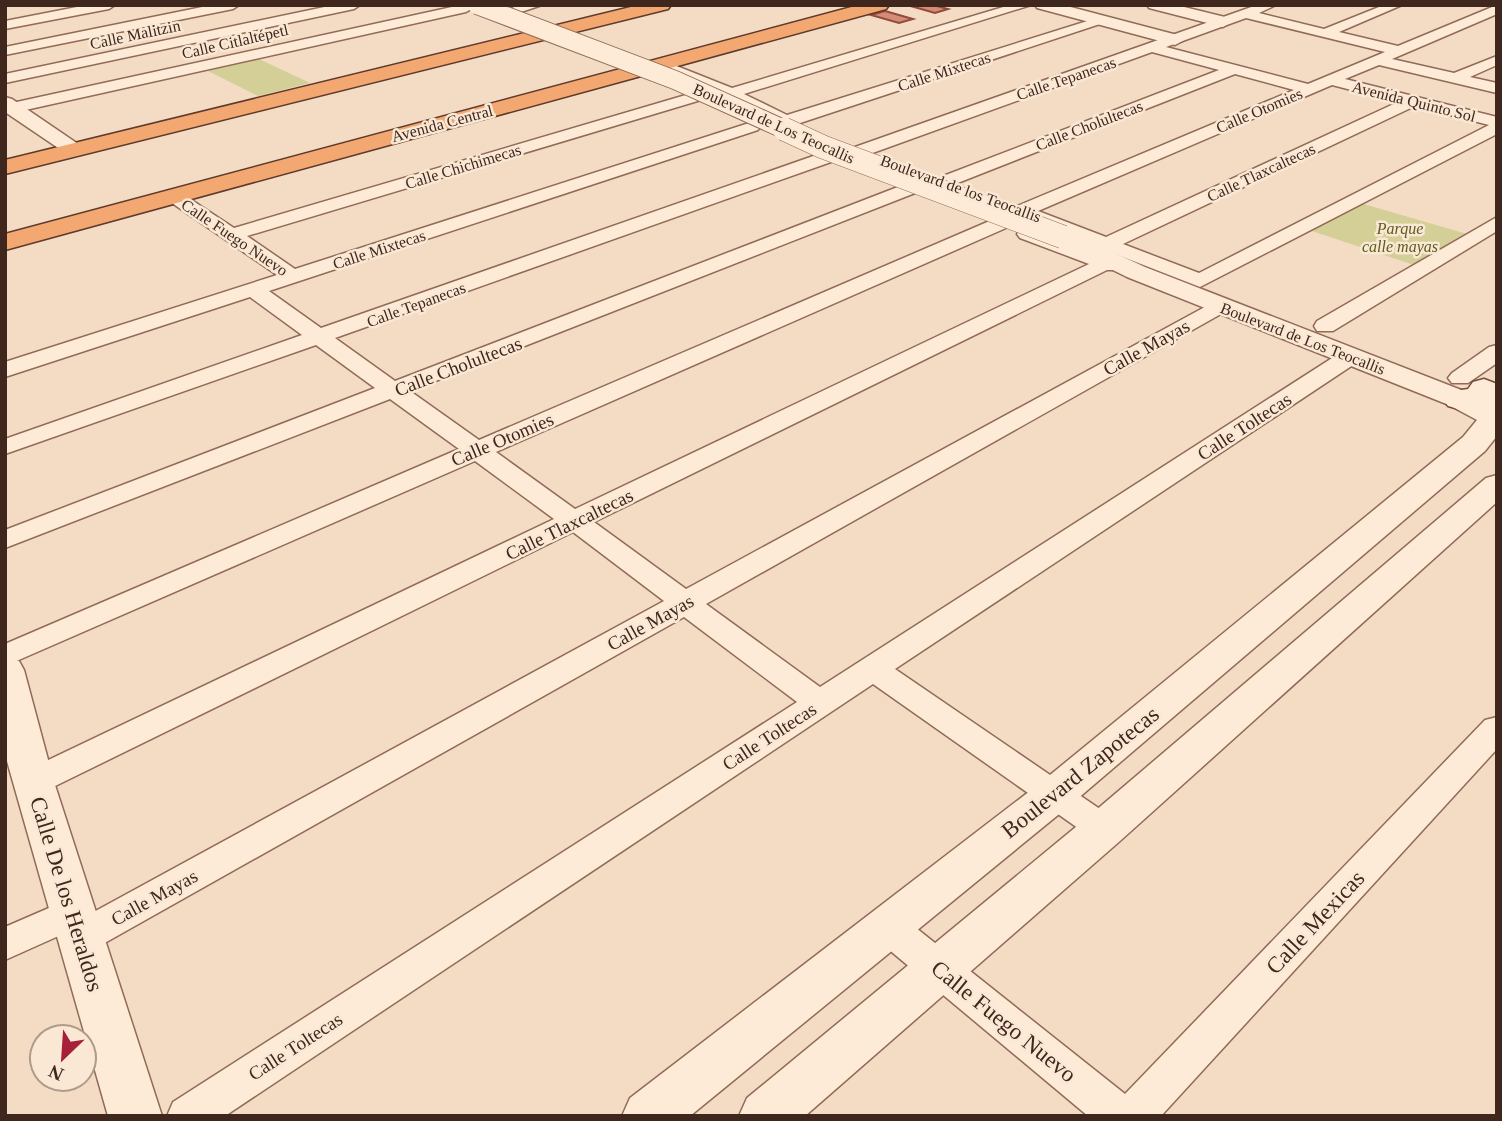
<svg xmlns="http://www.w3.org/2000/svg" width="1502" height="1121" viewBox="0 0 1502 1121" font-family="Georgia,serif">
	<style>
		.green { fill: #d3cf96 }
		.building { fill: #d68b75; stroke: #934c3a; stroke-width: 2 }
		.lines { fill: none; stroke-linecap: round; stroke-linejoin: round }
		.minor-casing { stroke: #916b57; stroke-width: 3 }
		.tertiary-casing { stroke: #916b57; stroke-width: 3 }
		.secondary-casing { stroke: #734c3a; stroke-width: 3 }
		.trunk-casing { stroke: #5e3a2c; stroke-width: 3 }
		.minor { fill: #fdebd8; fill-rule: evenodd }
		.tertiary { fill: #fdebd8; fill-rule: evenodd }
		.secondary { fill: #fdebd8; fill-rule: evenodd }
		.trunk { fill: #f3a872; fill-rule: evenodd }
		.tertiary-bridge-far1-casing { stroke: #916b57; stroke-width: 20; stroke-linecap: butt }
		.tertiary-bridge-casing { stroke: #916b57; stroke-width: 24; stroke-linecap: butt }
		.tertiary-bridge-far1 { stroke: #fdebd8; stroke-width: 18 }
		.tertiary-bridge { stroke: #fdebd8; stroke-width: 23 }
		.labels { text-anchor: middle; stroke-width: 5; stroke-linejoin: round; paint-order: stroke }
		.far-street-label { font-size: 16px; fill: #3f271d; stroke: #fae8d4 }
		.far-park-label { font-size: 16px; font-style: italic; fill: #5a5e21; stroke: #fae8d4 }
		.street-label { font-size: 19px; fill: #3f271d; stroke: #fae8d4 }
		.near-street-label { font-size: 23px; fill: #3f271d; stroke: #fae8d4 }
	</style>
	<rect width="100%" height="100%" fill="#f3dcc3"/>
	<g class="green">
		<path d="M259,59l51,24 -52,13 -50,-25z"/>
		<path d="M1360,203l107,31 -47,33 -111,-37z"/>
	</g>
	<g class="building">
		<path d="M907,5h26l15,4 -13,4z"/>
		<path d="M885,11l28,8 -14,4 -28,-8z"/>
	</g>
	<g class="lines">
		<g class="minor-casing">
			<g id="minor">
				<path d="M87,5h28l-6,4 -104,20v-8z"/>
				<path d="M212,5h27l-6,4 -228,46v-8z"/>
				<path d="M334,5h26l-6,4 -349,74v-9z"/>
				<path d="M461,5h10l2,3 -7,4 -454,101 -7,-3 1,-5 6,-2z"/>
				<path d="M519,5h23l-30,10 -7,-4z"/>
				<path d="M1010,5h21l-287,89 43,21 310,-97 5,-1 7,4 -321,106 -136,-63 7,-4 5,1 68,27z"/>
				<path d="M1257,5h19l-17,8 65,16 60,-24h18l-63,27 59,14 99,-41v9l-105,45 62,14 43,-17v9l-27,12 27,6v10l-118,-28 -34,14 152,38v17l-297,153 -172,-67 -2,-4 -11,-1 -2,-4 2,-4 279,-117 -59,-16 -285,112h-12l-3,-4 3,-4 281,-108 -67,-18 -285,103 -6,1 -8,-5 2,-4zM1246,18l139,34 -77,32 -142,-37zM1332,85l66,17 -292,135 -68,-26zM1415,106l74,19 -290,148 -76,-29z"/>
				<path d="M696,92l8,5 -3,3 -454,136 48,33 451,-145 6,-2 8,5 -2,3 -489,161 52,37 498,-174h12l3,4 -3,4 -496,176 60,43 508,-196 6,-1 9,5 -3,4 -505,198 69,49 513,-220h14l2,4 -2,4 -510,224 79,57 514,-245 -69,-26 -3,-4 3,-4h14l87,32 3,4 -3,4h-14l-513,252 92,67 528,-287h14l4,4 -4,4 -522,294 114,83 523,-336h16l3,5 -3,5 -464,308 221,151 6,9 -6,9 -12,4 -12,-4 -219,-154 -648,432h-58l6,-14 624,-400 -113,-85 -590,332 -14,5 -14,-5 -5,-11 2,-4 -58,26v-33l67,-29 13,4 5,12 574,-313 -91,-69 -528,259 -12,3 -12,-3 -5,-9 5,-9 533,-254 -79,-58 -470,205v-22l454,-195 -69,-50 -385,149v-18l370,-142 -59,-43 -311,109v-15l297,-104 -52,-38 -245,80v-15l272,-87 -108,-74 -3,-4 3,-4h12l53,35z"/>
				<path d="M1497,217v14l-164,100h-16l-3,-5 3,-5z"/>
				<path d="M1497,345v18l-29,20h-16l-4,-5 4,-5 37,-26z"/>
				<path d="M1497,717v32l-336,367h-73l-213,-178 -6,-11 6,-11 13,-4 13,4 224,178 360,-374z"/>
			</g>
		</g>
		<g class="tertiary-casing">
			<g id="tertiary">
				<path d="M1035,5h28l118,31 3,4 -9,5 -138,-37z"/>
				<path d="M1147,5h29l53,13 2,4 -8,5 -74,-19z"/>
				<path d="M5,97l7,2 69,47 4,4 -4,4h-14l-62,-42z"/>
				<path d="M1071,233l74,34 324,126 23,11 5,-1v33l-12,15 -416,355 -379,310h-68l8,-18 409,-314 424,-347 14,-17 -28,-15 -322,-128 -65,-32 -3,-5 3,-5z"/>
				<path d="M1497,475v27l-377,339 -315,275h-66l8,-18 341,-281 398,-339z"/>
				<path d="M5,657l14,4 5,9 30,112 108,334h-54l-103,-362z"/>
			</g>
		</g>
		<g class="secondary-casing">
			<path id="secondary" d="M1484,379l13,5 -2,21 -36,4 -11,-3 -5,-7 5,-7 20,-3 5,-7z"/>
		</g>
		<g class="trunk-casing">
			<g id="trunk">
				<path d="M639,5h32l-3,4 -663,165v-14z"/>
				<path d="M859,5h30l-3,4 -881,241v-16z"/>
			</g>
		</g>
		<use href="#minor" class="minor"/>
		<use href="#tertiary" class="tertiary"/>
		<use href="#secondary" class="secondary"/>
		<use href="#trunk" class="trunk"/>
		<g class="tertiary-bridge-far1-casing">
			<path id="tertiary-bridge-far1" d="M477,5l198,75 113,51"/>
		</g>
		<g class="tertiary-bridge-casing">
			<path id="tertiary-bridge" d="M784,129l39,18 240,90"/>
		</g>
		<use href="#tertiary-bridge-far1" class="tertiary-bridge-far1"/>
		<use href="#tertiary-bridge" class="tertiary-bridge"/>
	</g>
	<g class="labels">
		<g class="far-street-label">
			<text transform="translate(135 34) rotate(-12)" y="6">Calle Malitzin</text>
			<text transform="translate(235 41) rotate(-13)" y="6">Calle Citlaltépetl</text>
			<text transform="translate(944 71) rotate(-18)" y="6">Calle Mixtecas</text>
			<text transform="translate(1066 78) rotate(-19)" y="6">Calle Tepanecas</text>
			<text transform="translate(1414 101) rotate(14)" y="6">Avenida Quinto Sol</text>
			<text transform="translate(1259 110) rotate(-23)" y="6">Calle Otomies</text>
			<text transform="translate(442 123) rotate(-15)" y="6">Avenida Central</text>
			<text transform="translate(774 123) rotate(24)" y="6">Boulevard de Los Teocallis</text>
			<text transform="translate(1089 125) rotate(-21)" y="6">Calle Cholultecas</text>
			<text transform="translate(463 166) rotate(-17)" y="6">Calle Chichimecas</text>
			<text transform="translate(1261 172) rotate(-25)" y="6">Calle Tlaxcaltecas</text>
			<text transform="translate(961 188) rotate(20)" y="6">Boulevard de los Teocallis</text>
			<text transform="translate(235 237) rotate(34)" y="6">Calle Fuego Nuevo</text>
			<text transform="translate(379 249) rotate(-18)" y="6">Calle Mixtecas</text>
			<text transform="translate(416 304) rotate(-20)" y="6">Calle Tepanecas</text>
			<text transform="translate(1303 338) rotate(21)" y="6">Boulevard de Los Teocallis</text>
		</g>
		<g class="far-park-label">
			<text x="1400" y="234">Parque<tspan x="1400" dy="18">calle mayas</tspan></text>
		</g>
		<g class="street-label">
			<text transform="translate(1146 347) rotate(-29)" y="7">Calle Mayas</text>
			<text transform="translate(458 366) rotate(-21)" y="7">Calle Cholultecas</text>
			<text transform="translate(1244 426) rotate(-33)" y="7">Calle Toltecas</text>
			<text transform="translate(502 439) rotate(-23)" y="7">Calle Otomies</text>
			<text transform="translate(569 524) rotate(-26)" y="7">Calle Tlaxcaltecas</text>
			<text transform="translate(650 622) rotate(-29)" y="7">Calle Mayas</text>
			<text transform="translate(769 736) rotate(-33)" y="7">Calle Toltecas</text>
			<text transform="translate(154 897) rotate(-29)" y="7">Calle Mayas</text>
			<text transform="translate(295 1046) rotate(-33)" y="7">Calle Toltecas</text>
		</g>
		<g class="near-street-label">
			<text transform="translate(1080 772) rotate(-39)" y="8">Boulevard Zapotecas</text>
			<text transform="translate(67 894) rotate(73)" y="8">Calle De los Heraldos</text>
			<text transform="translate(1315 922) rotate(-47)" y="8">Calle Mexicas</text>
			<text transform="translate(1004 1021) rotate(39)" y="8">Calle Fuego Nuevo</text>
		</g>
	</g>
	<rect width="1502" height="1121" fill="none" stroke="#3f271d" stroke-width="14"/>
	<g transform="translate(63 1058) rotate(205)"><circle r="33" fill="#fae8d4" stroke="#af9b8b" stroke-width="2"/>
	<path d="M0-5L12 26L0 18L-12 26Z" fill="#a7203a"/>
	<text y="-10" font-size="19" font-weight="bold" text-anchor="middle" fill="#3f271d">N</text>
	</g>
</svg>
